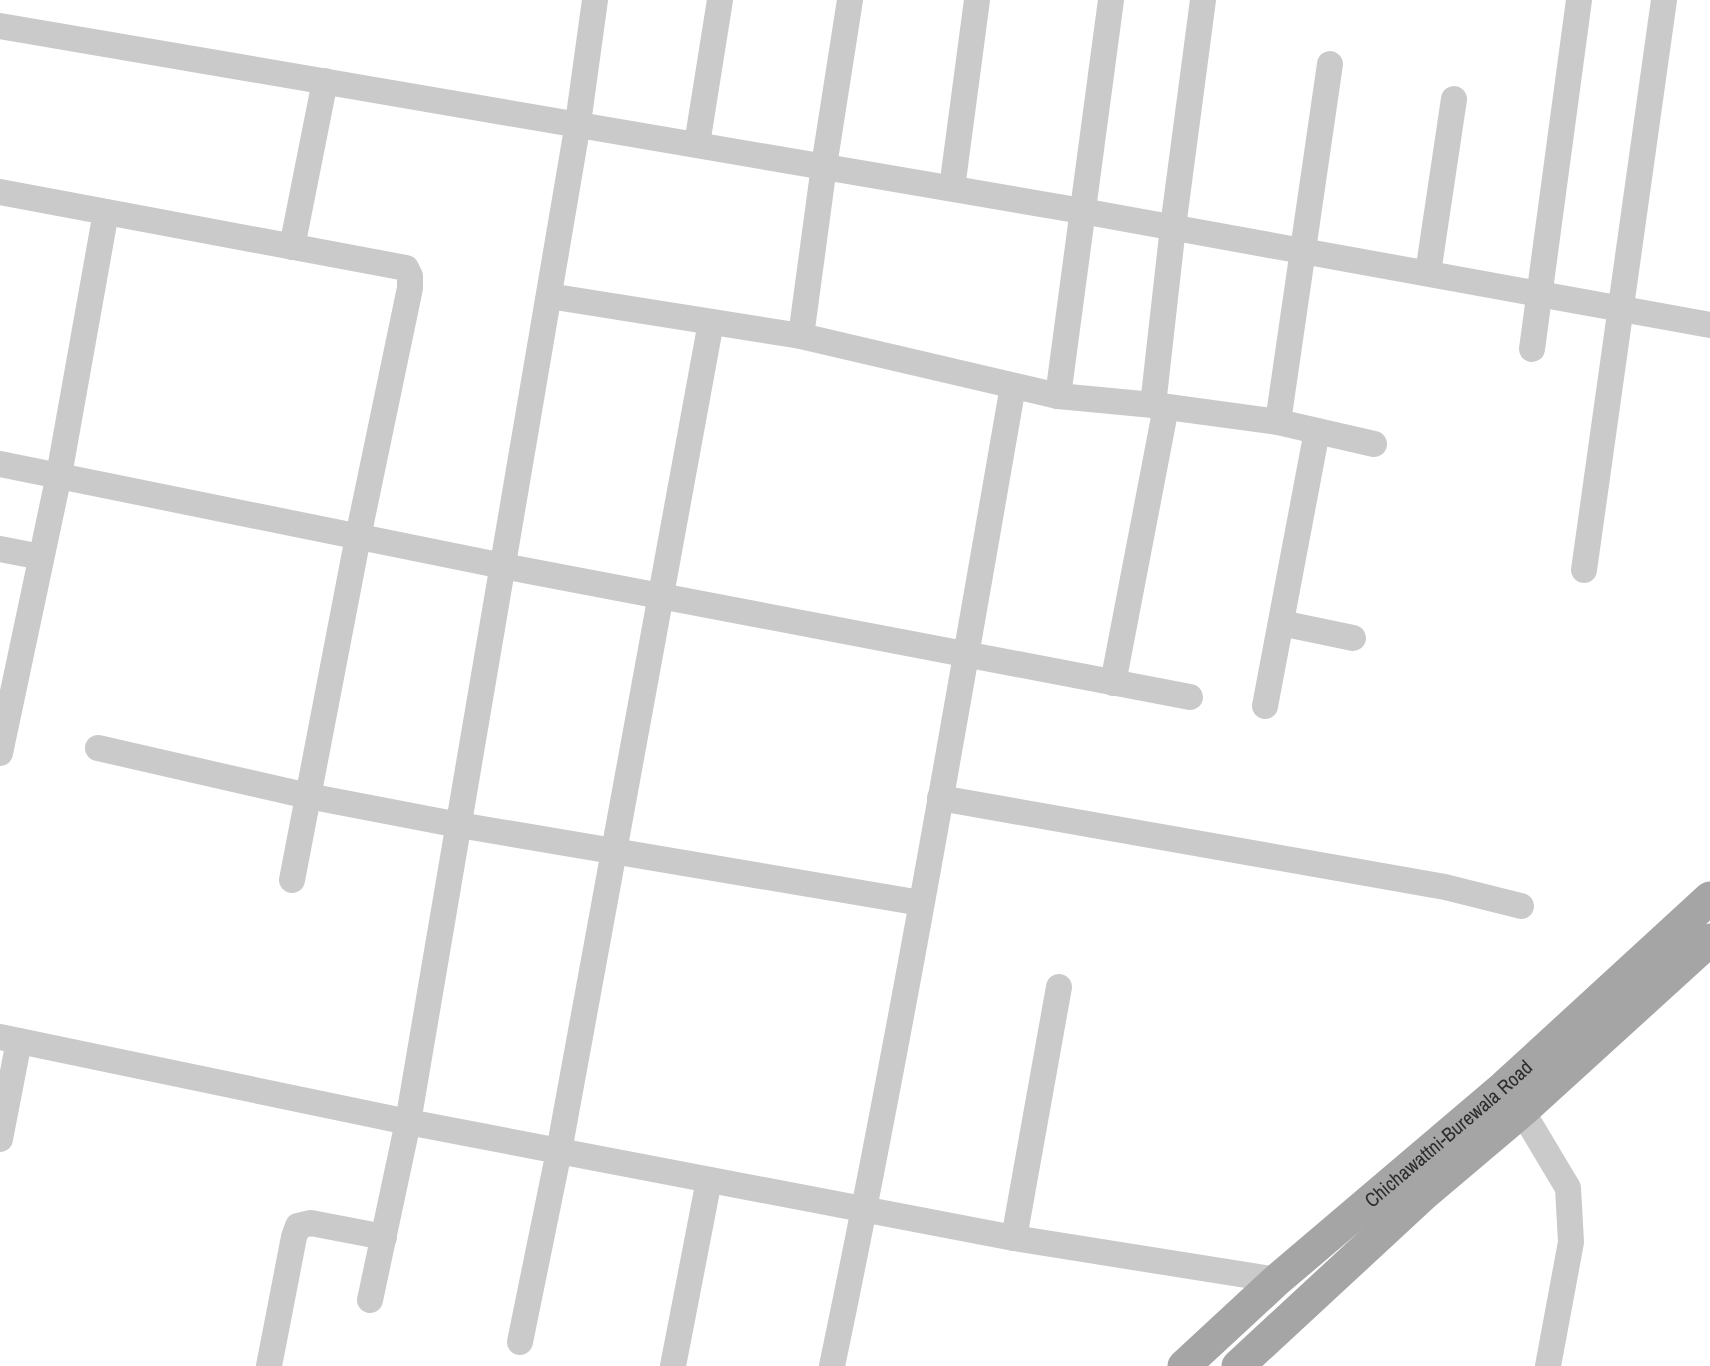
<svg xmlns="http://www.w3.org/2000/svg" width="1710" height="1366" viewBox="0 0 1710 1366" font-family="'Archivo Narrow',sans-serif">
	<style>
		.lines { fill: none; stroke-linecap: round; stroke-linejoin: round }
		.street { stroke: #cacaca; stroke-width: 26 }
		.primary { stroke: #a5a5a5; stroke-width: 33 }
		.labels { text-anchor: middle; stroke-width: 6; stroke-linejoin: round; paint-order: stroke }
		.street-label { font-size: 20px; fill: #2d2d2d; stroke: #fff }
	</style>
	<rect width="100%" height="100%" fill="#fff"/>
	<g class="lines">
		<g class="street">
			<path d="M0,26l1082,185 628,114"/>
			<path d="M697,144l23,-144"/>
			<path d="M952,188l25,-188"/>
			<path d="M0,192l406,76 4,8v12l-52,249 -66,343"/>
			<path d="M292,247l33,-166"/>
			<path d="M1428,273l26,-174"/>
			<path d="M549,296l252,40 257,60 95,9 125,17 96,22"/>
			<path d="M801,336l23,-170 26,-166"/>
			<path d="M1532,349l47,-349"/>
			<path d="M1058,396l53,-396"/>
			<path d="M1153,405l20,-178 30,-227"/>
			<path d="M1278,422l52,-358"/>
			<path d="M0,464l503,102 687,131"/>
			<path d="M0,549l41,8"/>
			<path d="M1584,570l80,-570"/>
			<path d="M1281,623l72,15"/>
			<path d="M1113,683l53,-276"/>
			<path d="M1265,706l52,-275"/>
			<path d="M98,748l210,48 151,29 462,78"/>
			<path d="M0,753l59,-278 47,-263"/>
			<path d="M940,798l505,89 76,19"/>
			<path d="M0,1037l408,85 606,116 263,42"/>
			<path d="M1522,1111l46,77 3,54 -23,124"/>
			<path d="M0,1139l19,-98"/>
			<path d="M1014,1238l45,-251"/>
			<path d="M370,1300l38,-178 170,-999 17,-123"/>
			<path d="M520,1342l39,-191 152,-829"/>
			<path d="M269,1366l25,-129 4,-11 13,-3 73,14"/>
			<path d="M673,1366l36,-186"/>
			<path d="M832,1366c68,-325 124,-653 181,-980"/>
		</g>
		<g class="primary">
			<path id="s1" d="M1184,1366l93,-86 227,-193 206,-189"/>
			<path d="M1238,1366l186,-172 98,-83 188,-171"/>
		</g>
	</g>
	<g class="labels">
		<g class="street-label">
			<text dy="7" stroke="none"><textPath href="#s1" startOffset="352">Chichawattni-Burewala Road</textPath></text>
		</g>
	</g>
</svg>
